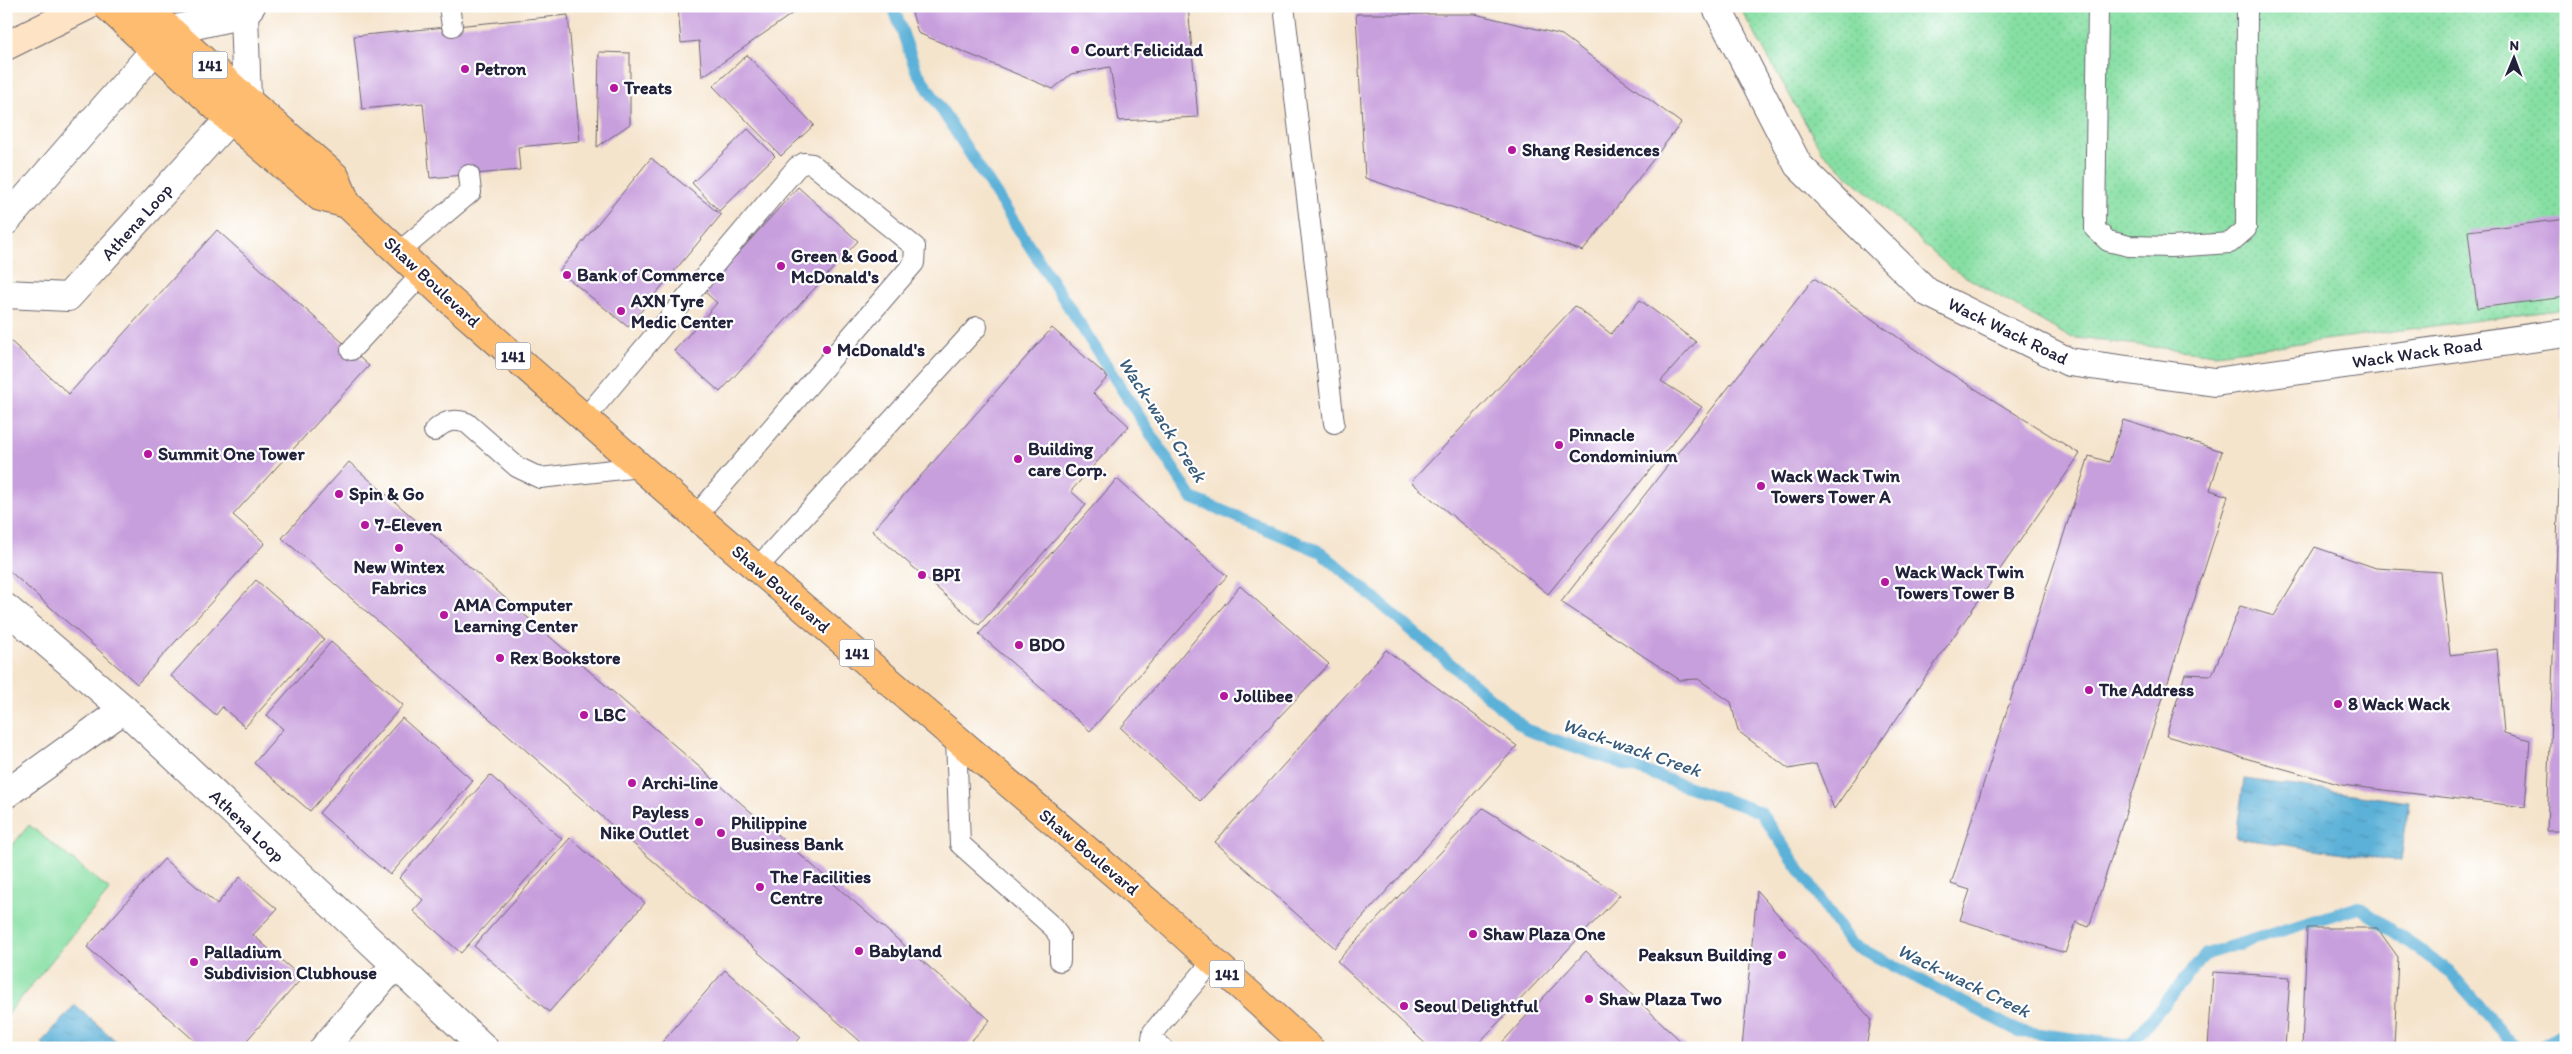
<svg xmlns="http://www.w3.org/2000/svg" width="2572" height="1054" viewBox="0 0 2572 1054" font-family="Itim,sans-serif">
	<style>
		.grass { fill: url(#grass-dots); stroke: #54806f }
		.pitch { fill: #86dfa3; stroke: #54806f }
		.water { fill: url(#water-ripples); stroke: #3f6a8a }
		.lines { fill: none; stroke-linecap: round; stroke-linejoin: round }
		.stream { stroke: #5cb1d8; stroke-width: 12 }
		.building { fill: #c89fdd }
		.lane-casing { stroke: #6c666e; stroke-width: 22 }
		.street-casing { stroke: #6c666e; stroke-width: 30 }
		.secondary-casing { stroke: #6c666e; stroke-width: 30 }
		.primary-casing { stroke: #6c666e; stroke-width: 30 }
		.lane { stroke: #fff; stroke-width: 20 }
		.street { stroke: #fff; stroke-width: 28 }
		.secondary { stroke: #fee4c5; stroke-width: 28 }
		.primary { stroke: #fdbc6f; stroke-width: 28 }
		.poi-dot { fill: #b5179e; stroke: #fff; stroke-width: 2 }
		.labels { text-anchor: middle; stroke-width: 4.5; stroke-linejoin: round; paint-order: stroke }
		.shield { fill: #fff; stroke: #646476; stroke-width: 1 }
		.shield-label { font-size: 16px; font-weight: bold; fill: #22223b }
		.poi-label { font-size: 18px; font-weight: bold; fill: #22223b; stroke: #fff; text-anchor: start }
		.street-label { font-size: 18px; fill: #22223b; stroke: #fff }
		.water-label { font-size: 19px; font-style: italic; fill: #395b7a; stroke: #fff }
	</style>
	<defs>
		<pattern id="grass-dots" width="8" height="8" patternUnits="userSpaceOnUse" patternTransform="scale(1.25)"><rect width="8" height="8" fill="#86dfa3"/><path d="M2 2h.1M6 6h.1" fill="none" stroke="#73bf8d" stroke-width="1.8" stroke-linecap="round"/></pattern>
		<pattern id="water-ripples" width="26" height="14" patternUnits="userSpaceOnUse" patternTransform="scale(1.25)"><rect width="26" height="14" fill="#5cb1d8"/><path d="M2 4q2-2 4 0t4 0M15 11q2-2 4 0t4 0" fill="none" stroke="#4c90b0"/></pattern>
	</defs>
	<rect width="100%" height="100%" fill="#fff"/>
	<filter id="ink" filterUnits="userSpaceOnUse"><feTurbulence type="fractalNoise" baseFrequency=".02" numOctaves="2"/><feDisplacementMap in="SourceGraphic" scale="10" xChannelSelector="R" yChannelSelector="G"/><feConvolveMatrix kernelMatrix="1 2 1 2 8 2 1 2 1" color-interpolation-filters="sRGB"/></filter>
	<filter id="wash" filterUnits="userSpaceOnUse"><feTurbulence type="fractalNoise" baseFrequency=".0096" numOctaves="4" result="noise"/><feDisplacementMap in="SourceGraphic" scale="20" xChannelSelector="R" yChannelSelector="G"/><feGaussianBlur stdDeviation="1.12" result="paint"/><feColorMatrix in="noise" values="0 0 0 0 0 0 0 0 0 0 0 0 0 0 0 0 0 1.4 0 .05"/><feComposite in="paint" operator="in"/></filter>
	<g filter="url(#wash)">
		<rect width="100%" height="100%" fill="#f5e4cc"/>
		<path class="grass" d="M1739,6h827v303l-351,45 -146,-17 -120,-70 -127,-115z"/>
		<path class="pitch" d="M29,825l81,65 -104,126v-163z"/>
		<g class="water">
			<path d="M2244,779l165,23 -8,59 -165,-23z"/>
			<path d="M75,1005l49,43h-78l-5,-5z"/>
		</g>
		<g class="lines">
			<g class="stream">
				<path d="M893,6l23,64 276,428 129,54 206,178 233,82 90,131 168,88 111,15 77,-92 153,-47 90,64 67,77"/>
				<path d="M2538,1048l28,-16"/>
			</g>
		</g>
		<g id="blocks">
			<g class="building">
				<path d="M678,6h125l-101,71 -3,-36 -18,2z"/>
				<path d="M910,6h278l10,111 -79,4 -9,-54 -39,7 -18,15 -135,-56z"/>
				<path d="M1356,14h119l87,21 119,88 -98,128 -218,-73z"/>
				<path d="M568,15l12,126 -62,6 2,23 -90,8 -7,-75 -61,6 -8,-73z"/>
				<path d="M599,52l31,1v71l-33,23z"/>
				<path d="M747,55l67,70 -33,31 -68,-70z"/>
				<path d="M748,129l27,27 -56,55 -27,-28z"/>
				<path d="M651,158l70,57 -93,112 -69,-56z"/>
				<path d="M798,187l60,54 -138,151 -46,-41 43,-48 -13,-12z"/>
				<path d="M2566,219v78l-89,11 -9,-77z"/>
				<path d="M217,230l152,136 -136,149 32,28 -128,141 -131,-116v-231l63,57z"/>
				<path d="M1814,278l123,87 143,89 -246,355 -18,-45 -27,5 -51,-38 -7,-29 -33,-23 -18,1 -119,-78z"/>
				<path d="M1640,300l56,42 -35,39 41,26 -154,187 -137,-112 164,-176 36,28z"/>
				<path d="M1052,328l56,49 -15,16 36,33 -58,65 15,14 -107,120 -107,-94z"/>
				<path d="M2562,398h4v433h-19z"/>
				<path d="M2123,420l99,31 -12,39 18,6 -139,431 -13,-5 -11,31 -105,-33 10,-30 -19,-6 138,-428 20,6z"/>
				<path d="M349,462l641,558 -25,28h-97l-586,-510z"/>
				<path d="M1117,479l110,97 -137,155 -111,-97z"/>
				<path d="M2315,547l61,21 65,4 9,83 47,-6 7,84 26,7 -5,67 -183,-22 -176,-49 19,-62 27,1 28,-69 34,10z"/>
				<path d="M256,580l68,59 -79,88 -23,-20 -6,8 -45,-39z"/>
				<path d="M1240,586l89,78 -129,137 -79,-73z"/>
				<path d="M331,642l72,63 -93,106 -56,-48 29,-34 -16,-14z"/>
				<path d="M1386,650l131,96 -182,202 -120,-106z"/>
				<path d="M402,718l71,63 -83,94 -71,-62z"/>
				<path d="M490,775l72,64 -101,114 -48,-42 10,-11 -24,-22z"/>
				<path d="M1483,808l137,87 -146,153h-44l-93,-87z"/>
				<path d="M570,838l75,65 -96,109 -75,-66z"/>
				<path d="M164,859l53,45 23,-27 37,32 -24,26 49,43 -62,70h-37l-116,-101z"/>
				<path d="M1757,891l114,128 -5,29h-124z"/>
				<path d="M2307,928h70l21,29 -4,91h-92z"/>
				<path d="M1586,951l102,97h-191z"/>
				<path d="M725,970l76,67 -10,11h-134z"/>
				<path d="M2213,972l77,5 -5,71h-77z"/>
			</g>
		</g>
	</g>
	<g filter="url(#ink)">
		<use href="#blocks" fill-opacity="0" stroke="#6c666e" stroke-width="1"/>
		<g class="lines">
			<g class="lane-casing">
				<g id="lane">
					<path d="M449,6l3,20"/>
					<path d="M1284,6l50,417"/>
					<path d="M2098,6l-3,223 13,12 21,5 42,1 59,-4 16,-14 1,-223"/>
					<path d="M399,252l72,-60 -2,-17"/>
					<path d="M351,350l72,-77"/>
					<path d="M585,418l212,-251 7,-4 8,1 103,83 -1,16 -218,253"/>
					<path d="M434,431c10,-10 20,-13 33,-8l50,44 23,11 100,-11"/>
					<path d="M757,568l220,-241"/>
					<path d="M956,739l4,105 94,84 6,10v23"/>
					<path d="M1163,1048l-11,-9 1,-7 60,-71"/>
				</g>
			</g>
			<g class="street-casing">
				<g id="street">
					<path d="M1716,6l82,159 129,127 142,70 146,20 351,-49"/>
					<path d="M6,221l166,-191 72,-16 7,-8"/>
					<path d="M6,294l62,3 179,-197 -3,-86"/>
					<path d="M6,608l118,101 360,339"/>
					<path d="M6,794l118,-85"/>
					<path d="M324,1048l70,-82"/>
				</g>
			</g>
			<g class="secondary-casing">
				<path id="secondary" d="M6,46l81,-40"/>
			</g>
			<g class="primary-casing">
				<g id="primary">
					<path d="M107,6l122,113 91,78 27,7"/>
					<path d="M144,6l103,94 88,76 12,28 95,89 254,223 454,388 159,144"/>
				</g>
			</g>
			<use href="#lane" class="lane"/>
			<use href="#street" class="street"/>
			<use href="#secondary" class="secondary"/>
			<use href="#primary" class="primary"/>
		</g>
	</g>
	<g class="poi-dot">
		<circle cx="1075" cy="50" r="5"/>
		<circle cx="465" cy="69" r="5"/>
		<circle cx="614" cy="88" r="5"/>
		<circle cx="1512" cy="150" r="5"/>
		<circle cx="781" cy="266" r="5"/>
		<circle cx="567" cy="275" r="5"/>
		<circle cx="621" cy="311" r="5"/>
		<circle cx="827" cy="350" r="5"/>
		<circle cx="1559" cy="445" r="5"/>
		<circle cx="148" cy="454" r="5"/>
		<circle cx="1018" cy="459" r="5"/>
		<circle cx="1761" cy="486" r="5"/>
		<circle cx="339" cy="494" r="5"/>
		<circle cx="365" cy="525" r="5"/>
		<circle cx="399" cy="548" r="5"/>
		<circle cx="922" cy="575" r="5"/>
		<circle cx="1885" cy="582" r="5"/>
		<circle cx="444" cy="615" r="5"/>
		<circle cx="1019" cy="645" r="5"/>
		<circle cx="500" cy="658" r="5"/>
		<circle cx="2089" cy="690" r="5"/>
		<circle cx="1224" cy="696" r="5"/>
		<circle cx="2338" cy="704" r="5"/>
		<circle cx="584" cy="715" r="5"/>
		<circle cx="632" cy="783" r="5"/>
		<circle cx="699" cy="822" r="5"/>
		<circle cx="721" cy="833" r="5"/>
		<circle cx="760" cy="887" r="5"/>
		<circle cx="1473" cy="934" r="5"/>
		<circle cx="859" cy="951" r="5"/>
		<circle cx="1782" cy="955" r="5"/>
		<circle cx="194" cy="962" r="5"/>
		<circle cx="1589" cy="999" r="5"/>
		<circle cx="1404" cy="1006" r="5"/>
	</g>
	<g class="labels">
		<g class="shield">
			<rect x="192.5" y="51.5" width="35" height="27" rx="4"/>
			<rect x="495.5" y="342.5" width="35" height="27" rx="4"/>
			<rect x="839.5" y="639.5" width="35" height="27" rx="4"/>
			<rect x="1209.5" y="960.5" width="35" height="27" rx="4"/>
		</g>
		<g class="shield-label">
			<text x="210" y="71">141</text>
			<text x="513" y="362">141</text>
			<text x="857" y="659">141</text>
			<text x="1227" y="980">141</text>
		</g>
		<g class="poi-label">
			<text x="1085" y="56">Court Felicidad</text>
			<text x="475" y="75">Petron</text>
			<text x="624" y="94">Treats</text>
			<text x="1522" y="156">Shang Residences</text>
			<text x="791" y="262">Green &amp; Good<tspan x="791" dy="21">McDonald's</tspan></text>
			<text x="577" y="281">Bank of Commerce</text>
			<text x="631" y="307">AXN Tyre<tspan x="631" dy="21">Medic Center</tspan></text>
			<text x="837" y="356">McDonald's</text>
			<text x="1569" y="441">Pinnacle<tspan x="1569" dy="21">Condominium</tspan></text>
			<text x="1028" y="455">Building<tspan x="1028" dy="21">care Corp.</tspan></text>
			<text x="158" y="460">Summit One Tower</text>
			<text x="1771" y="482">Wack Wack Twin<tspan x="1771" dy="21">Towers Tower A</tspan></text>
			<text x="349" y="500">Spin &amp; Go</text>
			<text x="375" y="531">7-Eleven</text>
			<text x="399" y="573" text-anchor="middle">New Wintex<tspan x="399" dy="21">Fabrics</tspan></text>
			<text x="1895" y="578">Wack Wack Twin<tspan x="1895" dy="21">Towers Tower B</tspan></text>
			<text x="932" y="581">BPI</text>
			<text x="454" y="611">AMA Computer<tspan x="454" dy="21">Learning Center</tspan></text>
			<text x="1029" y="651">BDO</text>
			<text x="510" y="664">Rex Bookstore</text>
			<text x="2099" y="696">The Address</text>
			<text x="1234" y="702">Jollibee</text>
			<text x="2348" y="710">8 Wack Wack</text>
			<text x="594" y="721">LBC</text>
			<text x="642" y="789">Archi-line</text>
			<text x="689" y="818" text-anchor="end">Payless<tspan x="689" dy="21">Nike Outlet</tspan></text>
			<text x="731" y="829">Philippine<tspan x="731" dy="21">Business Bank</tspan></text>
			<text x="770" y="883">The Facilities<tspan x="770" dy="21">Centre</tspan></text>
			<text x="1483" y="940">Shaw Plaza One</text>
			<text x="869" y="957">Babyland</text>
			<text x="204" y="958">Palladium<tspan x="204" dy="21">Subdivision Clubhouse</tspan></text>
			<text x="1772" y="961" text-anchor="end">Peaksun Building</text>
			<text x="1599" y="1005">Shaw Plaza Two</text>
			<text x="1414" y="1012">Seoul Delightful</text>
		</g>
		<g class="street-label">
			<text transform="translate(137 222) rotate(-48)" y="6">Athena Loop</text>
			<text transform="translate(432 282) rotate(43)" y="6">Shaw Boulevard</text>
			<text transform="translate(2008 331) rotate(26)" y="6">Wack Wack Road</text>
			<text transform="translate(2417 353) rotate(-8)" y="6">Wack Wack Road</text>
			<text transform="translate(781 589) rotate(41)" y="6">Shaw Boulevard</text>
			<text transform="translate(247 826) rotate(44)" y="6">Athena Loop</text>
			<text transform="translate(1089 852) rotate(40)" y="6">Shaw Boulevard</text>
		</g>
		<g class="water-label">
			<text transform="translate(1163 419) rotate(57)" y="7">Wack-wack Creek</text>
			<text transform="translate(1632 747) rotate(19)" y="7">Wack-wack Creek</text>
			<text transform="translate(1964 980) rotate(26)" y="7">Wack-wack Creek</text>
		</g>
	</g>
	<rect width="2572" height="1054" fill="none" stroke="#fff" stroke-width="25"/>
	<g transform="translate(2514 58) rotate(1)" stroke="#ffffff" stroke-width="4" paint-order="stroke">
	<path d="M0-4L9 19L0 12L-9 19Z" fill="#22223b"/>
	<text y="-8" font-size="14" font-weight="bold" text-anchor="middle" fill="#22223b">N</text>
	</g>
</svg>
